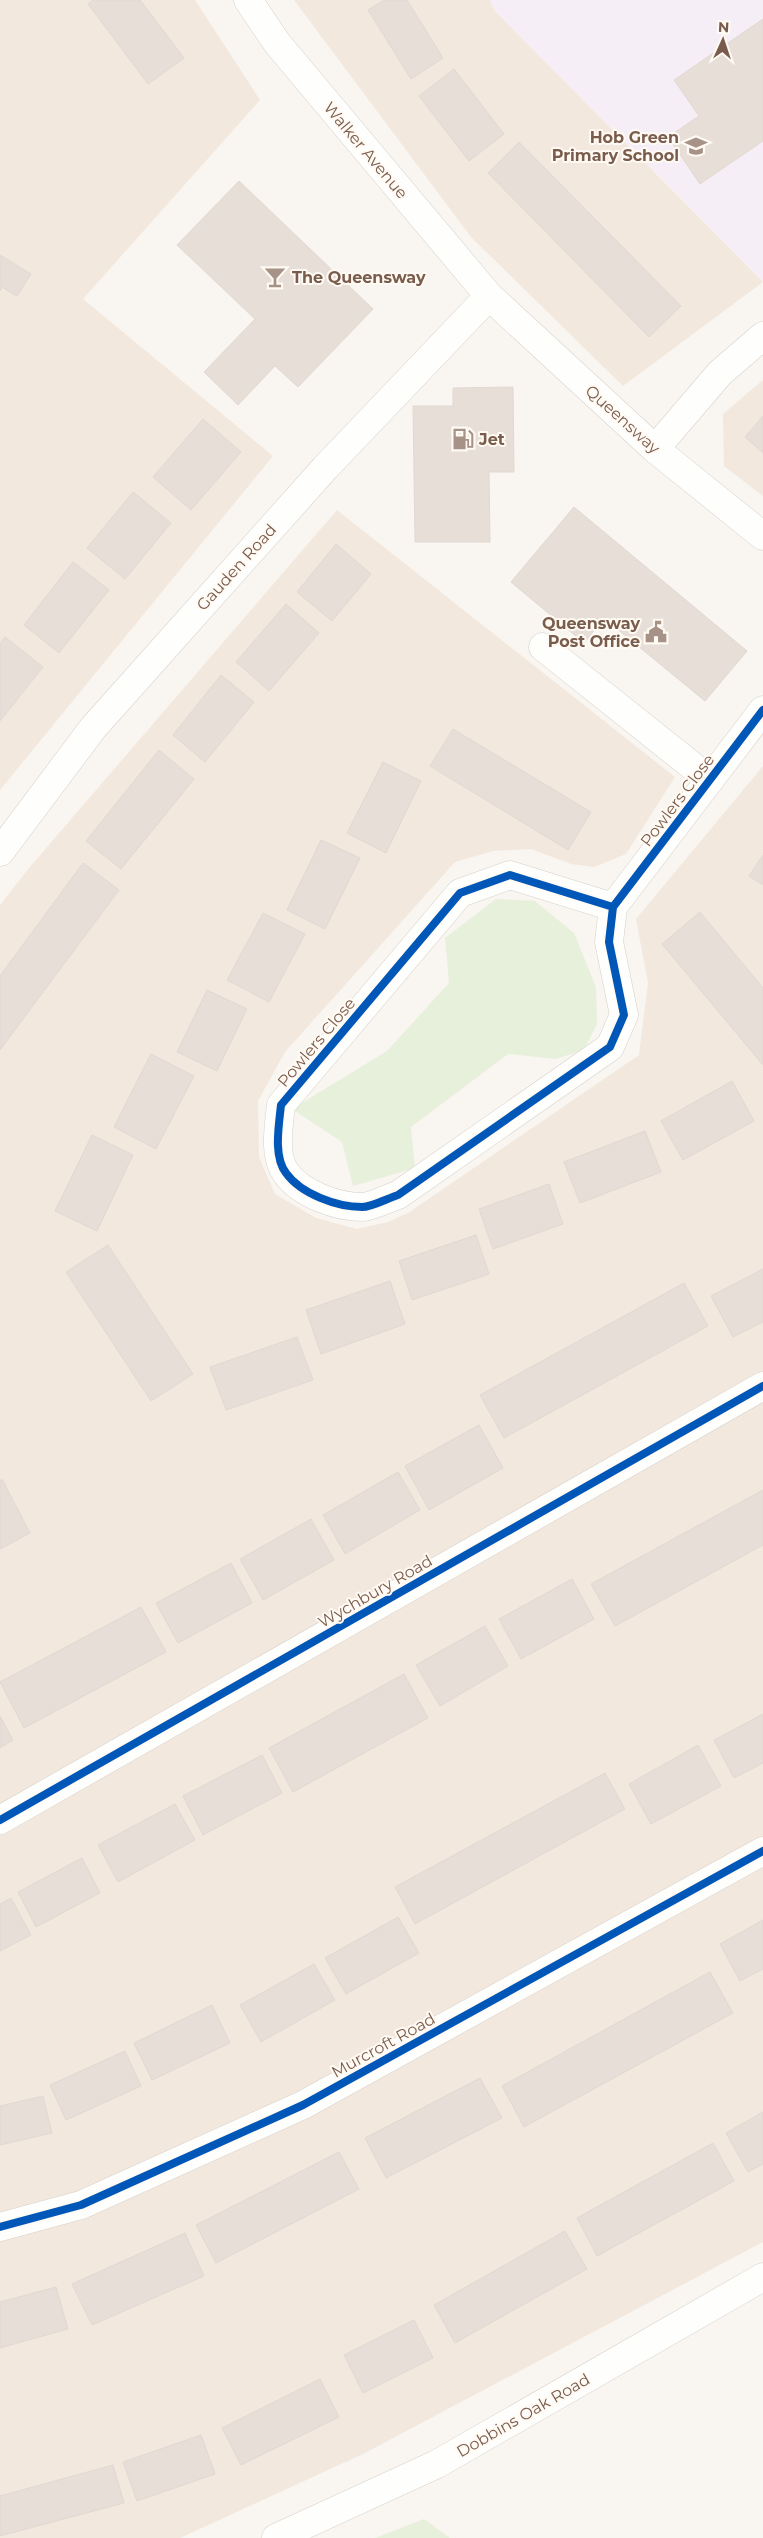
<svg xmlns="http://www.w3.org/2000/svg" width="763" height="2538" viewBox="0 0 763 2538" font-family="Montserrat,sans-serif">
	<style>
		.residential { fill: #f2e8de }
		.education { fill: #f6eef6 }
		.green { fill: #e7f0db }
		.building { fill: #e6ded7; stroke: #e2d8d2 }
		.lines { fill: none; stroke-linecap: round; stroke-linejoin: round }
		.minor-casing { stroke: #d7d1cb; stroke-width: 29 }
		.minor { stroke: #fefefd; stroke-width: 28 }
		.cycleway-casing { stroke: #fffaf3; stroke-width: 11 }
		.cycleway { stroke: #0057b8; stroke-width: 8 }
		.labels { text-anchor: middle; stroke-width: 4; stroke-linejoin: round; paint-order: stroke }
		.poi-label { font-size: 16px; font-weight: bold; fill: #7a5c4d; stroke: #fffaf3; text-anchor: end }
		.street-label { font-size: 16px; fill: #7a5c4d; stroke: #fffaf3 }
	</style>
	<rect width="100%" height="100%" fill="#f9f5f0"/>
	<g class="residential">
		<path d="M0,0h195l65,100 -177,199 190,157 -273,334z"/>
		<path d="M294,0h196l5,11 268,271 -140,104 -152,-149z"/>
		<path d="M763,380v116l-39,-30 -1,-52z"/>
		<path d="M337,510l338,267 -49,77 -32,13 -23,-3 -40,-15 -38,2 -38,11 -170,190 -27,49 1,56 16,37 41,24 41,11 31,-7 20,-9 231,-158 9,-72 -12,-64 127,-153v1476l-400,212 -183,84h-180v-1633l29,-37z"/>
	</g>
	<path class="education" d="M490,0h273v281l-268,-270z"/>
	<g class="green">
		<path d="M496,899l39,2 39,32 22,54 1,37 -13,26 -28,9 -47,-5 -5,3 -93,70 4,41 -62,18 -11,-44 -50,-33 95,-58 62,-68 -4,-45z"/>
		<path d="M424,2519l26,19h-75z"/>
	</g>
	<g class="building">
		<path d="M93,0h47l44,58 -36,26 -60,-80z"/>
		<path d="M384,0h23l36,58 -32,21 -43,-69z"/>
		<path d="M763,19v122l-63,43 -32,-47 31,-21 -25,-36z"/>
		<path d="M454,69l50,65 -35,27 -50,-65z"/>
		<path d="M519,142l162,164 -32,31 -161,-164z"/>
		<path d="M239,181l134,128 -75,78 -23,-21 -37,39 -34,-33 51,-53 -78,-74z"/>
		<path d="M0,255l31,19 -14,22 -15,-9 -2,4z"/>
		<path d="M513,387l1,85h-25l1,70h-75l-2,-136h40v-18z"/>
		<path d="M763,416v37l-18,-16z"/>
		<path d="M203,419l38,33 -50,58 -38,-33z"/>
		<path d="M133,492l38,31 -46,56 -38,-31z"/>
		<path d="M574,507l173,144 -42,50 -101,-83 -20,25 -73,-61z"/>
		<path d="M336,544l35,30 -39,47 -35,-29z"/>
		<path d="M73,562l36,28 -50,63 -35,-28z"/>
		<path d="M286,604l33,29 -50,58 -33,-29z"/>
		<path d="M5,637l38,30 -43,54v-78z"/>
		<path d="M221,675l33,27 -49,60 -32,-27z"/>
		<path d="M453,729l138,83 -23,38 -138,-84z"/>
		<path d="M159,750l35,29 -73,90 -35,-28z"/>
		<path d="M383,762l38,19 -35,72 -39,-20z"/>
		<path d="M321,840l39,18 -35,71 -38,-19z"/>
		<path d="M763,855v30l-14,-9z"/>
		<path d="M83,863l36,27 -119,160v-74z"/>
		<path d="M700,912l63,76v77l-101,-121z"/>
		<path d="M263,913l42,21 -36,68 -42,-22z"/>
		<path d="M207,990l40,19 -30,62 -40,-19z"/>
		<path d="M151,1054l43,22 -38,73 -42,-22z"/>
		<path d="M732,1081l22,40 -71,39 -22,-39z"/>
		<path d="M645,1131l16,41 -81,31 -16,-41z"/>
		<path d="M92,1135l41,20 -36,76 -42,-20z"/>
		<path d="M549,1184l14,40 -70,25 -14,-40z"/>
		<path d="M476,1235l13,39 -77,26 -13,-39z"/>
		<path d="M108,1245l85,129 -42,27 -85,-129z"/>
		<path d="M763,1269v53l-30,15 -22,-41z"/>
		<path d="M390,1281l15,43 -84,30 -15,-44z"/>
		<path d="M684,1283l24,43 -204,112 -24,-43z"/>
		<path d="M297,1337l16,43 -87,30 -16,-43z"/>
		<path d="M479,1425l24,43 -74,42 -24,-44z"/>
		<path d="M398,1472l22,38 -75,44 -22,-39z"/>
		<path d="M2,1479l28,54 -30,16v-68z"/>
		<path d="M763,1490v55l-148,81 -24,-42z"/>
		<path d="M311,1519l23,41 -71,40 -23,-41z"/>
		<path d="M231,1563l21,40 -74,40 -22,-40z"/>
		<path d="M572,1579l22,40 -73,40 -22,-40z"/>
		<path d="M141,1607l25,45 -142,76 -24,-46z"/>
		<path d="M485,1626l23,40 -68,40 -24,-41z"/>
		<path d="M404,1674l24,44 -135,74 -24,-44z"/>
		<path d="M763,1714v49l-29,15 -20,-38z"/>
		<path d="M0,1716l13,24 -13,8z"/>
		<path d="M698,1745l23,41 -70,38 -22,-40z"/>
		<path d="M262,1755l20,38 -79,42 -20,-39z"/>
		<path d="M605,1773l20,36 -210,115 -20,-37z"/>
		<path d="M175,1804l20,36 -77,42 -20,-37z"/>
		<path d="M82,1858l18,35 -64,34 -18,-35z"/>
		<path d="M11,1898l20,37 -31,16v-47z"/>
		<path d="M398,1917l21,36 -73,41 -21,-36z"/>
		<path d="M763,1920v49l-23,12 -20,-37z"/>
		<path d="M314,1964l21,36 -74,42 -21,-37z"/>
		<path d="M710,1972l23,41 -209,114 -22,-41z"/>
		<path d="M212,2005l18,38 -78,37 -18,-37z"/>
		<path d="M125,2051l16,35 -75,34 -16,-35z"/>
		<path d="M480,2078l22,40 -116,60 -21,-40z"/>
		<path d="M43,2096l9,37 -52,12v-39z"/>
		<path d="M763,2112v52l-15,8 -22,-39z"/>
		<path d="M713,2143l21,38 -137,75 -20,-38z"/>
		<path d="M339,2152l20,37 -143,74 -20,-38z"/>
		<path d="M565,2231l22,38 -132,74 -21,-38z"/>
		<path d="M185,2233l19,43 -112,49 -20,-41z"/>
		<path d="M56,2287l12,42 -68,19v-46z"/>
		<path d="M414,2320l19,38 -70,35 -19,-38z"/>
		<path d="M320,2379l19,38 -98,48 -19,-37z"/>
		<path d="M201,2435l14,39 -78,27 -14,-39z"/>
		<path d="M113,2465l11,38 -124,33v-40z"/>
	</g>
	<g class="lines">
		<g class="minor-casing">
			<g id="minor">
				<path d="M248,0l29,43 212,253 166,153 108,87"/>
				<path d="M655,449l65,-76 43,-37"/>
				<path d="M543,647l167,133"/>
				<path d="M0,852l93,-124 232,-260 164,-172"/>
				<path d="M613,907l-103,-32 -50,18 -179,212c-2,20 -8,51 5,68 15,21 51,34 76,34 10,0 26,-9 36,-12l212,-148 14,-32 -15,-73 4,-35 150,-197"/>
				<path d="M0,1820l763,-434"/>
				<path d="M0,2227l81,-22 222,-100 460,-254"/>
				<path d="M276,2538l161,-74 326,-187"/>
			</g>
		</g>
		<use href="#minor" class="minor"/>
		<g class="cycleway-casing">
			<g id="cycleway">
				<path d="M613,907l-103,-32 -50,18 -179,212c-2,20 -8,51 5,68 15,21 51,34 76,34 10,0 26,-9 36,-12l212,-148 14,-32 -15,-73 4,-35 150,-197"/>
				<path d="M0,1820l763,-434"/>
				<path d="M0,2227l81,-22 222,-100 460,-254"/>
			</g>
		</g>
		<use href="#cycleway" class="cycleway"/>
	</g>
	<defs>
		<g id="school-bare" transform="scale(1.725)"><path d="M0-5L7-2L0 1L-7-2ZM-4 1L0 2.5L4 1V4Q0 6-4 4Z" fill="#a69286" stroke="#fffaf3" stroke-width="2.5" paint-order="stroke"/></g>
		<g id="bar-bare" transform="scale(1.725)"><path d="M-6-5H6L.8 .8V4.5H3.5V6h-7V4.5H-.8V.8Z" fill="#a69286" stroke="#fffaf3" stroke-width="2.5" paint-order="stroke"/></g>
		<g id="fuel-bare" transform="scale(1.725)"><path d="M-5.5-6h7V0h2V4h1.3V-2.5L3-4.5l.8-.8L6-3V5H2.5V1h-1V6h-7ZM-4.2-4.7v3.2H.2V-4.7Z" fill="#a69286" stroke="#fffaf3" stroke-width="2.5" paint-order="stroke"/></g>
		<g id="civic-bare" transform="scale(1.725)"><path d="M-.6-6.5H3V-4.5H.6V-3L4-1V1h2V6H-6V1h2V-1L-.6-3ZM-1.2 2.5V6h2.4V2.5Z" fill="#a69286" stroke="#fffaf3" stroke-width="2.5" paint-order="stroke"/></g>
	</defs>
	<g fill-rule="evenodd">
		<use href="#school-bare" x="696" y="146"/>
		<use href="#bar-bare" x="275" y="277"/>
		<use href="#fuel-bare" x="463" y="439"/>
		<use href="#civic-bare" x="656" y="632"/>
	</g>
	<g class="labels">
		<g class="poi-label">
			<text x="679" y="143">Hob Green<tspan x="679" dy="18">Primary School</tspan></text>
			<text x="292" y="283" text-anchor="start">The Queensway</text>
			<text x="479" y="445" text-anchor="start">Jet</text>
			<text x="640" y="629">Queensway<tspan x="640" dy="18">Post Office</tspan></text>
		</g>
		<g class="street-label">
			<text transform="translate(366 150) rotate(50)" y="6">Walker Avenue</text>
			<text transform="translate(623 419) rotate(42)" y="6">Queensway</text>
			<text transform="translate(236 567) rotate(-48)" y="6">Gauden Road</text>
			<text transform="translate(677 800) rotate(-53)" y="6">Powlers Close</text>
			<text transform="translate(316 1042) rotate(-50)" y="6">Powlers Close</text>
			<text transform="translate(375 1591) rotate(-30)" y="6">Wychbury Road</text>
			<text transform="translate(383 2045) rotate(-29)" y="6">Murcroft Road</text>
			<text transform="translate(523 2415) rotate(-30)" y="6">Dobbins Oak Road</text>
		</g>
	</g>
	<g transform="translate(723 40) rotate(3)" stroke="#fffaf3" stroke-width="4" paint-order="stroke">
	<path d="M0-4L9 19L0 12L-9 19Z" fill="#7a5c4d"/>
	<text y="-8" font-size="14" font-weight="bold" text-anchor="middle" fill="#7a5c4d">N</text>
	</g>
</svg>
